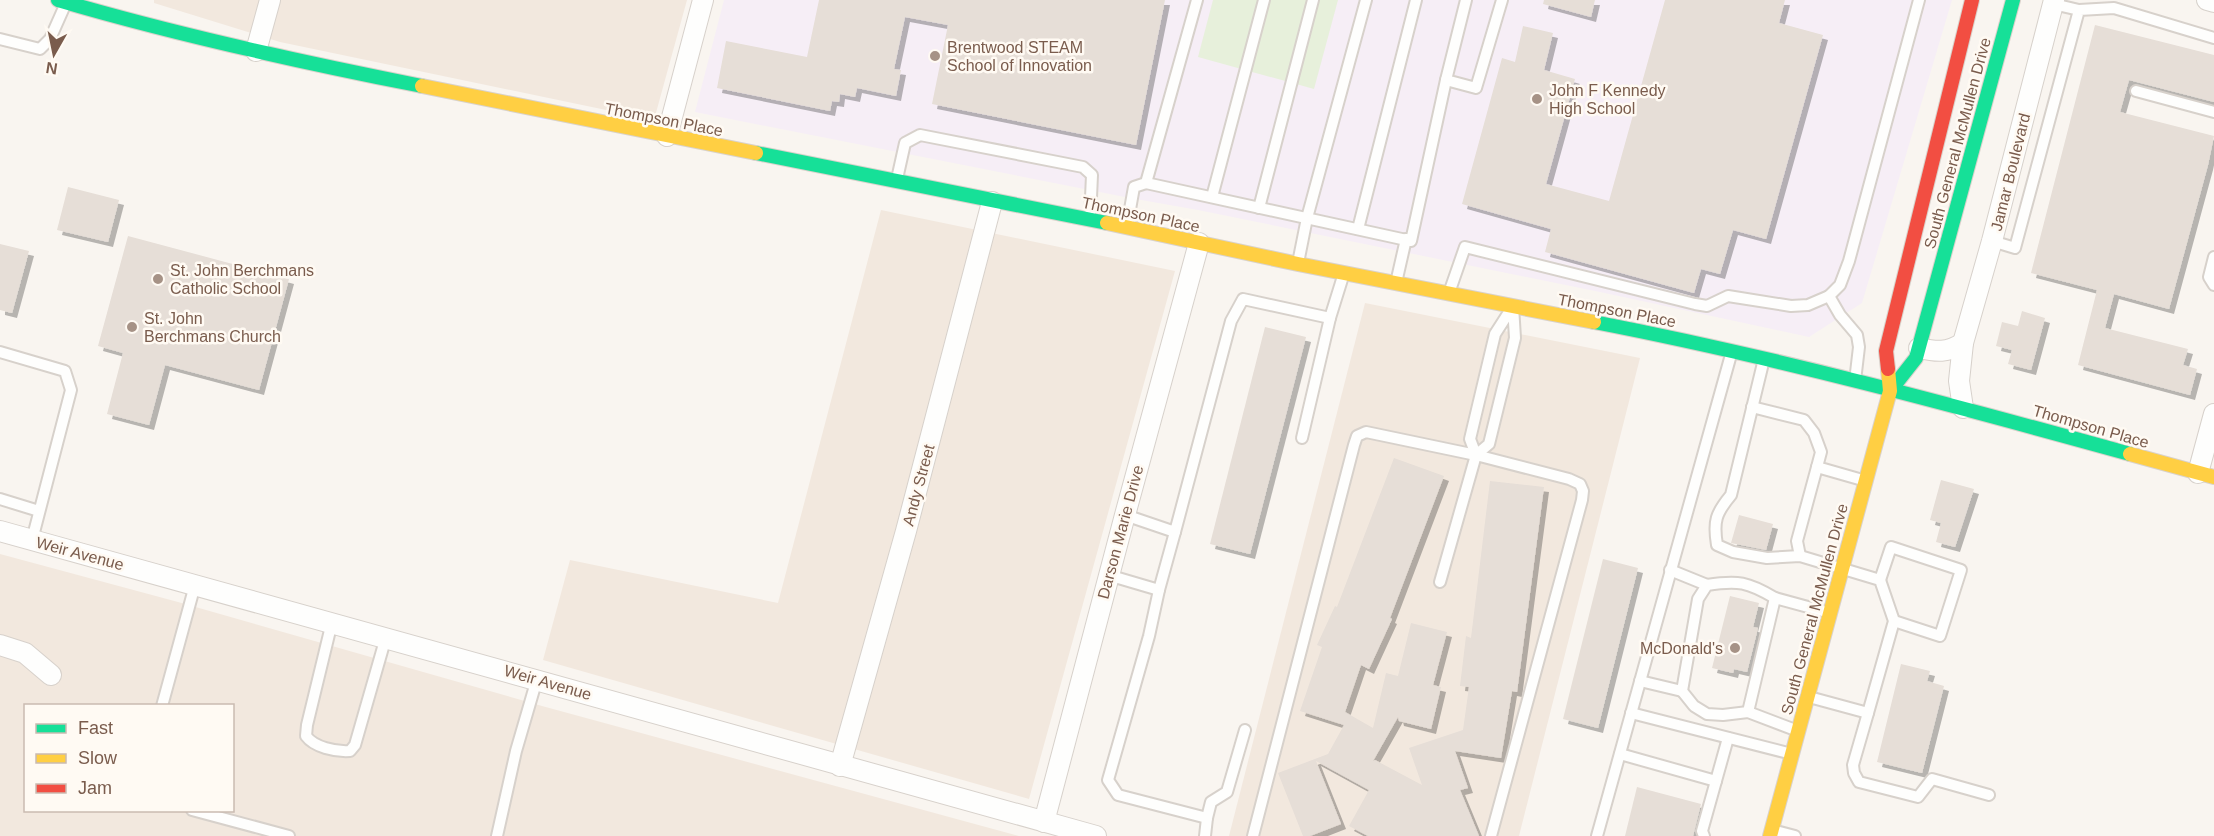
<svg xmlns="http://www.w3.org/2000/svg" width="2214" height="836" viewBox="0 0 2214 836" font-family="Arial,sans-serif">
	<style>
		.residential { fill: #f2e8de; fill-rule: evenodd }
		.education { fill: #f6eef6 }
		.green { fill: #e7f0db }
		.building { fill: #e6ded7; filter: url(#shadow) }
		.lines { fill: none; stroke-linecap: round; stroke-linejoin: round }
		.lane-casing { stroke: #d7d1cb; stroke-width: 14 }
		.street-casing { stroke: #d7d1cb; stroke-width: 22 }
		.fast-casing { stroke: #d9d2cb; stroke-width: 16 }
		.slow-casing { stroke: #d9d2cb; stroke-width: 16 }
		.jam-casing { stroke: #d9d2cb; stroke-width: 16 }
		.lane { stroke: #fefefd; stroke-width: 10 }
		.street { stroke: #fefefd; stroke-width: 20 }
		.fast { stroke: #16e098; stroke-width: 14 }
		.slow { stroke: #ffcf43; stroke-width: 14 }
		.jam { stroke: #f24e42; stroke-width: 14 }
		.poi-dot { fill: #a69286; stroke: #fffaf3; stroke-width: 2 }
		.labels { text-anchor: middle; stroke-width: 5; stroke-linejoin: round; paint-order: stroke }
		.poi-label { font-size: 16px; fill: #7a5c4d; stroke: #fffaf3; text-anchor: start }
		.street-label { font-size: 16px; fill: #7a5c4d; stroke: #fffaf3 }
	</style>
	<defs>
		<filter id="shadow"><feDropShadow dx="5" dy="5" stdDeviation="0" flood-color="#0004"/></filter>
	</defs>
	<rect width="100%" height="100%" fill="#f9f5f0"/>
	<g class="residential">
		<path d="M154,0h533l-33,120 -374,-78 -126,-39z"/>
		<path d="M881,210l294,61 -146,528 -486,-139 27,-100 208,43z"/>
		<path d="M1365,303l275,55 -121,478h-290z"/>
		<path d="M0,554l178,48 364,104 477,130h-1019zM26,706h206v104h-206z"/>
	</g>
	<path class="education" d="M724,0h1228l-90,303 -53,34 -209,-45 -402,-82 -68,-12 -435,-86z"/>
	<path class="green" d="M1213,0h125l-24,89 -116,-32z"/>
	<g class="building">
		<path d="M819,0h346l-29,145 -204,-41 16,-79 -43,-8 -11,52 7,1 -5,26 -39,-8 -2,9 -15,-3 -1,8 -7,-1 -2,10 -113,-23 9,-47 81,16z"/>
		<path d="M1544,0h51l-4,17 -48,-13z"/>
		<path d="M1665,0h120l-6,23 44,12 -57,204 -33,-9 -13,44 -19,-5 -7,24 -149,-41 6,-23 -89,-25 40,-146 13,4 8,-36 30,7 -9,37 31,9 -29,105 63,17z"/>
		<path d="M2095,25l119,30v47l-85,-22 -9,32 94,24 -6,29 -39,144 -55,-15 -9,34 83,21 -5,16 14,4 -7,26 -112,-30 19,-75 -66,-17z"/>
		<path d="M68,187l51,13 -11,42 -51,-12z"/>
		<path d="M128,236l161,43 -30,111 -94,-25 -16,60 -42,-11 16,-61 -25,-7z"/>
		<path d="M0,244l29,7 -17,62 -12,-3z"/>
		<path d="M2022,311l23,7 -14,52 -23,-6 4,-14 -16,-4 6,-24 16,4z"/>
		<path d="M1265,327l41,10 -56,217 -40,-10z"/>
		<path d="M1394,458l50,18 -54,142 2,1 -23,50 -8,-4 -16,47 28,16 13,-55 12,3 13,-53 36,9 -14,53 8,2 -10,42 -32,-8 -1,-4 -25,44 2,-1 47,25 -13,-37 54,-18 6,-43 -9,-1 6,-50 5,2 19,-157 54,6 -27,205 -5,-1 -11,67 -46,-7 13,37 -8,2 19,46h-111l-19,-10 20,-36 -53,-29 25,63 -31,12h-7l-25,-63 50,-19 16,-29 -44,-14 22,-64 -5,-2 18,-39 2,1z"/>
		<path d="M1941,480l33,9 -19,58 -19,-5 5,-19 -11,-3z"/>
		<path d="M1739,515l34,9 -7,26 -35,-7z"/>
		<path d="M1603,559l35,9 -40,160 -35,-9z"/>
		<path d="M1730,596l29,7 -6,24 5,1 -11,44 -13,-3 -1,4 -21,-5z"/>
		<path d="M1901,664l29,7 -3,10 17,5 -22,87 -45,-11z"/>
		<path d="M1637,787l64,17 -8,32h-68z"/>
	</g>
	<g class="lines">
		<g class="lane-casing">
			<g id="lane">
				<path d="M1466,0l-20,80 30,8 26,-88"/>
				<path d="M2053,4l26,6"/>
				<path d="M0,39l40,10 10,-10 16,-36"/>
				<path d="M2136,91l78,21"/>
				<path d="M897,179l8,-36 15,-8 163,32 9,8 -2,45"/>
				<path d="M1146,183l265,58 35,-161"/>
				<path d="M1212,197l52,-197"/>
				<path d="M1259,208l54,-208"/>
				<path d="M1127,226l7,-39 12,-4 51,-183"/>
				<path d="M1358,229l58,-229"/>
				<path d="M1992,241l23,7 64,-238 35,-2 100,30"/>
				<path d="M2214,257l-5,20 5,8"/>
				<path d="M1298,263l9,-45 59,-218"/>
				<path d="M1396,283l10,-44"/>
				<path d="M1449,293l16,-46 230,57 12,2 21,-10 63,10 17,-1 21,-9"/>
				<path d="M1513,306l2,32 -26,106 -13,11 -6,-16 25,-105z"/>
				<path d="M0,352l65,19 6,19 -39,150"/>
				<path d="M1764,359l-33,136c-15,18 -18,26 -14,50l16,7 34,6 33,-2 80,24 14,41 -26,92 -59,-16"/>
				<path d="M1855,381l4,-34 -2,-12 -17,-20 -11,-19 11,-11 9,-24 70,-261"/>
				<path d="M1752,407l52,13 10,13 7,19 -4,15 49,14"/>
				<path d="M1302,438l28,-120"/>
				<path d="M0,499l39,12"/>
				<path d="M1125,515l50,17 56,-211 12,-22 87,19 14,-45"/>
				<path d="M1800,556l-3,-15 20,-74"/>
				<path d="M1670,570l37,15"/>
				<path d="M1108,575l51,15 -10,46 -41,144 10,15 89,23 -2,18"/>
				<path d="M1880,580l11,-33 70,23 -21,66 -46,-15"/>
				<path d="M1440,582l36,-127"/>
				<path d="M1159,590l16,-58"/>
				<path d="M1775,598c-27,-16 -37,-18 -68,-13l-9,14 -16,92 12,15 13,8 16,1 25,-3 50,19"/>
				<path d="M332,622l-25,103 -1,11c8,11 29,16 44,15l5,-6 31,-108"/>
				<path d="M1640,681l42,10"/>
				<path d="M162,706l33,-121"/>
				<path d="M1748,712l27,-114 55,15"/>
				<path d="M1631,713l161,41"/>
				<path d="M1868,713l-15,52 1,8 5,9 59,15 14,-18 57,16"/>
				<path d="M1620,754l96,27"/>
				<path d="M192,810l97,26"/>
				<path d="M1207,818l4,-16 16,-10 18,-62"/>
				<path d="M1772,830l23,6"/>
				<path d="M497,836l19,-85 21,-72"/>
				<path d="M1253,836l101,-391 3,-9 9,-4 110,23 93,24 11,5 3,7 -1,9 -91,336"/>
				<path d="M1597,836l135,-485"/>
				<path d="M1704,836l-2,-5 26,-93"/>
			</g>
		</g>
		<g class="street-casing">
			<g id="street">
				<path d="M2207,0l7,2"/>
				<path d="M256,51l14,-51"/>
				<path d="M667,136l36,-136"/>
				<path d="M1963,343l29,-102 62,-241"/>
				<path d="M1919,348c18,4 28,5 44,-5l-4,38 4,27"/>
				<path d="M2198,473l16,-59"/>
				<path d="M0,531l1096,305"/>
				<path d="M0,645l25,8 26,22"/>
				<path d="M840,766l66,-235 86,-329"/>
				<path d="M1044,822l81,-307 74,-272"/>
			</g>
		</g>
		<g class="fast-casing">
			<g id="fast">
				<path d="M58,0c119,35 242,62 364,86"/>
				<path d="M756,153l351,70"/>
				<path d="M1594,322c181,35 359,83 536,132"/>
				<path d="M1890,391l26,-33 97,-358"/>
			</g>
		</g>
		<g class="slow-casing">
			<g id="slow">
				<path d="M422,86l334,67"/>
				<path d="M1107,223l191,41 296,58"/>
				<path d="M2130,454l84,23"/>
				<path d="M1770,836l120,-445 -2,-22"/>
			</g>
		</g>
		<g class="jam-casing">
			<path id="jam" d="M1888,369l-2,-18 86,-351"/>
		</g>
		<use href="#lane" class="lane"/>
		<use href="#street" class="street"/>
		<use href="#fast" class="fast"/>
		<use href="#slow" class="slow"/>
		<use href="#jam" class="jam"/>
	</g>
	<g class="poi-dot">
		<circle cx="935" cy="56" r="6"/>
		<circle cx="1537" cy="99" r="6"/>
		<circle cx="158" cy="279" r="6"/>
		<circle cx="132" cy="327" r="6"/>
		<circle cx="1735" cy="648" r="6"/>
	</g>
	<g class="labels">
		<g class="poi-label">
			<text x="947" y="53">Brentwood STEAM<tspan x="947" dy="18">School of Innovation</tspan></text>
			<text x="1549" y="96">John F Kennedy<tspan x="1549" dy="18">High School</tspan></text>
			<text x="170" y="276">St. John Berchmans<tspan x="170" dy="18">Catholic School</tspan></text>
			<text x="144" y="324">St. John<tspan x="144" dy="18">Berchmans Church</tspan></text>
			<text x="1723" y="654" text-anchor="end">McDonald's</text>
		</g>
		<g class="street-label">
			<text transform="translate(664 119) rotate(11)" y="6">Thompson Place</text>
			<text transform="translate(1957 143) rotate(-75)" y="6">South General McMullen Drive</text>
			<text transform="translate(2010 172) rotate(-76)" y="6">Jamar Boulevard</text>
			<text transform="translate(1141 214) rotate(12)" y="6">Thompson Place</text>
			<text transform="translate(1617 310) rotate(11)" y="6">Thompson Place</text>
			<text transform="translate(2091 426) rotate(16)" y="6">Thompson Place</text>
			<text transform="translate(918 485) rotate(-75)" y="6">Andy Street</text>
			<text transform="translate(1120 532) rotate(-75)" y="6">Darson Marie Drive</text>
			<text transform="translate(80 553) rotate(15)" y="6">Weir Avenue</text>
			<text transform="translate(1814 609) rotate(-75)" y="6">South General McMullen Drive</text>
			<text transform="translate(548 682) rotate(16)" y="6">Weir Avenue</text>
		</g>
	</g>
	<rect x="24" y="704" width="210" height="108" fill="#fffaf3" stroke="#cabbb1" stroke-width="1.5"/>
	<rect x="36" y="724" width="30" height="9" fill="#16e098" stroke="#cabbb1" stroke-width="1.5"/>
	<text x="78" y="734" font-size="18" fill="#7a5c4d">Fast</text>
	<rect x="36" y="754" width="30" height="9" fill="#ffcf43" stroke="#cabbb1" stroke-width="1.5"/>
	<text x="78" y="764" font-size="18" fill="#7a5c4d">Slow</text>
	<rect x="36" y="784" width="30" height="9" fill="#f24e42" stroke="#cabbb1" stroke-width="1.5"/>
	<text x="78" y="794" font-size="18" fill="#7a5c4d">Jam</text>
	<g transform="translate(54 54) rotate(189)" stroke="#fffaf3" stroke-width="4.5" paint-order="stroke">
	<path d="M0-4.5L10 22L0 15L-10 22Z" fill="#7a5c4d"/>
	<text y="-9" font-size="16" font-weight="bold" text-anchor="middle" fill="#7a5c4d">N</text>
	</g>
</svg>
